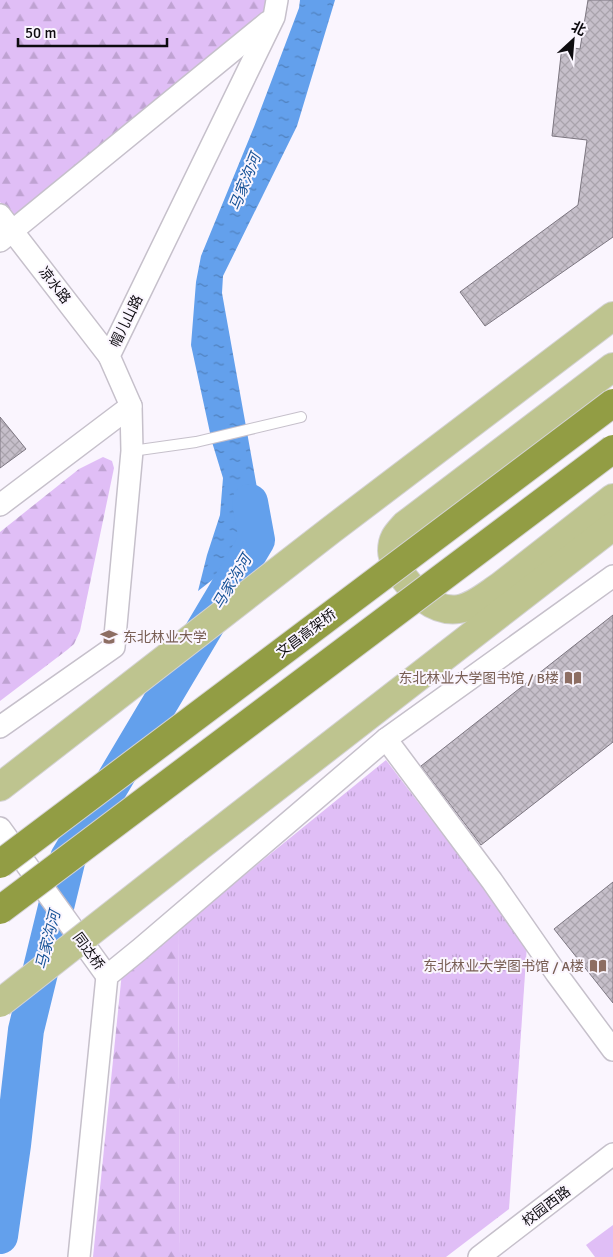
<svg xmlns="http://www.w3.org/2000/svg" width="613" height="1257" viewBox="0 0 613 1257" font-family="Signika,'Noto Sans SC',sans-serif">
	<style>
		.grass { fill: url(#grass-tufts) }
		.forest { fill: url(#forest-firs) }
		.green { fill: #e0bef6 }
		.water { fill: url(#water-ripples) }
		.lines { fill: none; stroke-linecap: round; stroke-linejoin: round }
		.river { stroke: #63a0ec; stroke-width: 36 }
		.building { fill: url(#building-cross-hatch); stroke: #7c7680 }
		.lane-casing { stroke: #c6c0cb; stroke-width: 12 }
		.street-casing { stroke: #c6c0cb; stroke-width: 24 }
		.primary-casing { stroke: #d4d3d4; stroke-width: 30 }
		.lane { stroke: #fff; stroke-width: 10 }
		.street { stroke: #fff; stroke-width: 21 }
		.primary { stroke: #bec48f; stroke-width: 28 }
		.primary-bridge-casing { stroke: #d4d3d4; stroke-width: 30; stroke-linecap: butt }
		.highway-bridge-casing { stroke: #d4d3d4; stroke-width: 30; stroke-linecap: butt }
		.primary-bridge { stroke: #bec48f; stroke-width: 28 }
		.highway-bridge { stroke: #929d44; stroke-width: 28 }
		.labels { text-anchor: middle; stroke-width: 4; stroke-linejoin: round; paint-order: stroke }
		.street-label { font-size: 14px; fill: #0e0c10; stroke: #faf5fe }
		.education-label { font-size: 14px; fill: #785e54; stroke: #faf5fe; text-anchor: end }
		.water-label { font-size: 15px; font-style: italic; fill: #165297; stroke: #faf5fe }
	</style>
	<defs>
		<pattern id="grass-tufts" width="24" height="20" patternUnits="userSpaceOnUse" patternTransform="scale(1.25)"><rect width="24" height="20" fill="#e0bef6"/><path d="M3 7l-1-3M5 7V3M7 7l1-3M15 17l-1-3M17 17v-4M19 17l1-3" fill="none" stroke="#bfa2d2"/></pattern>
		<pattern id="forest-firs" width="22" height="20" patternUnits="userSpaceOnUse" patternTransform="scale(1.25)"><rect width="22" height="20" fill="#e0bef6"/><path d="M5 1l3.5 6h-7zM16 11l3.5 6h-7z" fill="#bfa2d2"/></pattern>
		<pattern id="water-ripples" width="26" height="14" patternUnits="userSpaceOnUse" patternTransform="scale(1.25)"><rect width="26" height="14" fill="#63a0ec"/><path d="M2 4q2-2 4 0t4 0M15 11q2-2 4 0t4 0" fill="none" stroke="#5081be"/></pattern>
		<pattern id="building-cross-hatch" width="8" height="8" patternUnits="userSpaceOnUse" patternTransform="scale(1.25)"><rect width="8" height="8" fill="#c6bfca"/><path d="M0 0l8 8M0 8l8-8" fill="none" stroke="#a9a3ac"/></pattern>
	</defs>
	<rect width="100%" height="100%" fill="#faf5fe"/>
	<path class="grass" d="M386,760l141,185 -18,264 -63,48h-266l-2,-328z"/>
	<g class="forest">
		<path d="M0,0h270l-2,13 -253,208 -15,-19z"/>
		<path d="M103,457l9,4 2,7 -34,163 -6,13 -7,6 -67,51v-169l79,-63z"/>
		<path d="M178,929l2,328h-87l29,-285z"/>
	</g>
	<path class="green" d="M613,1225v32h-18l-9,-12z"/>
	<path class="water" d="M300,0h35l-38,126 -74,150 -1,17 44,245 -68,53 9,-36 13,-40 3,-37 -11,-36 -21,-97 5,-63 5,-26 53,-129 45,-119z"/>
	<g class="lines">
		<path class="river" d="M0,1236l13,-91 13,-115 42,-172 189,-318 -7,-38"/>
	</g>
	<g class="building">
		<path d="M588,0h25v237l-128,89 -25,-34 118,-87 9,-65 -35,-4 10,-90 18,3z"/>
		<path d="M0,417l26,32 -26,19z"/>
		<path d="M613,615v127l-132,103 -60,-79z"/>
		<path d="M613,882v121l-59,-74z"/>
	</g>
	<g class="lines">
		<g class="lane-casing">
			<path id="lane" d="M132,451l64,-9 105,-25"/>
		</g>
		<g class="street-casing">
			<g id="street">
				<path d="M0,215l109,141"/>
				<path d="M0,241l268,-219"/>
				<path d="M0,505l131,-99"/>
				<path d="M0,727l114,-80 18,-196 -1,-45 -22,-50 165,-339 3,-17"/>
				<path d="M386,739l106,142 64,92 57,77"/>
				<path d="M0,828l107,148"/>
				<path d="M79,1257l28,-281 32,-26 247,-211 227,-163"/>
				<path d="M479,1257l134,-103"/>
			</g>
		</g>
		<g class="primary-casing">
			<g id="primary">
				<path d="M613,367l-208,158c-8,9 -13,13 -13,26 0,7 5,15 8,21 12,19 34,41 59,37 14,-2 28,-14 40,-22l114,-89"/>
				<path d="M0,787l331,-257 282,-214"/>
				<path d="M195,850l418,-324"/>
			</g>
		</g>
		<use href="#lane" class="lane"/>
		<use href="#street" class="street"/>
		<use href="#primary" class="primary"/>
		<g class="primary-bridge-casing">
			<path id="primary-bridge" d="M0,1003l195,-153"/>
		</g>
		<g class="highway-bridge-casing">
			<g id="highway-bridge">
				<path d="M0,864l613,-461"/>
				<path d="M0,910l613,-461"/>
			</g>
		</g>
		<use href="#primary-bridge" class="primary-bridge"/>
		<use href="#highway-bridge" class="highway-bridge"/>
	</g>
	<defs>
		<g id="university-bare" transform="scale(1.35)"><path d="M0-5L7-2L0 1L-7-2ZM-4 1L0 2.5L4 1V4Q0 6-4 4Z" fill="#8d6e63" stroke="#faf5fe" stroke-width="2.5" paint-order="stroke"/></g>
		<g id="library-bare" transform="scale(1.35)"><path d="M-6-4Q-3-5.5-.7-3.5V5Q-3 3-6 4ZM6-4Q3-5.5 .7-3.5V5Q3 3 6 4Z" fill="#8d6e63" stroke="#faf5fe" stroke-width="2.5" paint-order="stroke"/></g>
	</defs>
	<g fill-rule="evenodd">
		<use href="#university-bare" x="109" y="637"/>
		<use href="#library-bare" x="573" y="678"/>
		<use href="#library-bare" x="598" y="966"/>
	</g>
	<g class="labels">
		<g class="street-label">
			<text transform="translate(55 285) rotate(52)" y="5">凉水路</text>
			<text transform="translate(126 321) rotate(-64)" y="5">帽儿山路</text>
			<text transform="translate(306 633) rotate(-37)" y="5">文昌高架桥</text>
			<text transform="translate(89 951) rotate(54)" y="5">同达桥</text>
			<text transform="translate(546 1206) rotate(-37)" y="5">校园西路</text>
		</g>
		<g class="education-label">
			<text x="123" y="642" text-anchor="start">东北林业大学</text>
			<text x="559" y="683">东北林业大学图书馆 / B楼</text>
			<text x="584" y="971">东北林业大学图书馆 / A楼</text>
		</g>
		<g class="water-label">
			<text transform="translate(245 182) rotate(-68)" y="5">马家沟河</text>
			<text transform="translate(232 582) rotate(-59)" y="5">马家沟河</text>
			<text transform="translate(48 940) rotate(-76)" y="5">马家沟河</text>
		</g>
	</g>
	<g transform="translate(573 40) rotate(26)" stroke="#faf5fe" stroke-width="4" paint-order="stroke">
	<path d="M0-4L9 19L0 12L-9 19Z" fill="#0e0c10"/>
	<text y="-8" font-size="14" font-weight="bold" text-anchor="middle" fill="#0e0c10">北</text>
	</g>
	<path d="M18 38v8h149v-8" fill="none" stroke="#0e0c10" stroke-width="2.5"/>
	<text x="25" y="38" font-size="15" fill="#0e0c10" stroke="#faf5fe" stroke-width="4" paint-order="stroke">50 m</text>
</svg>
